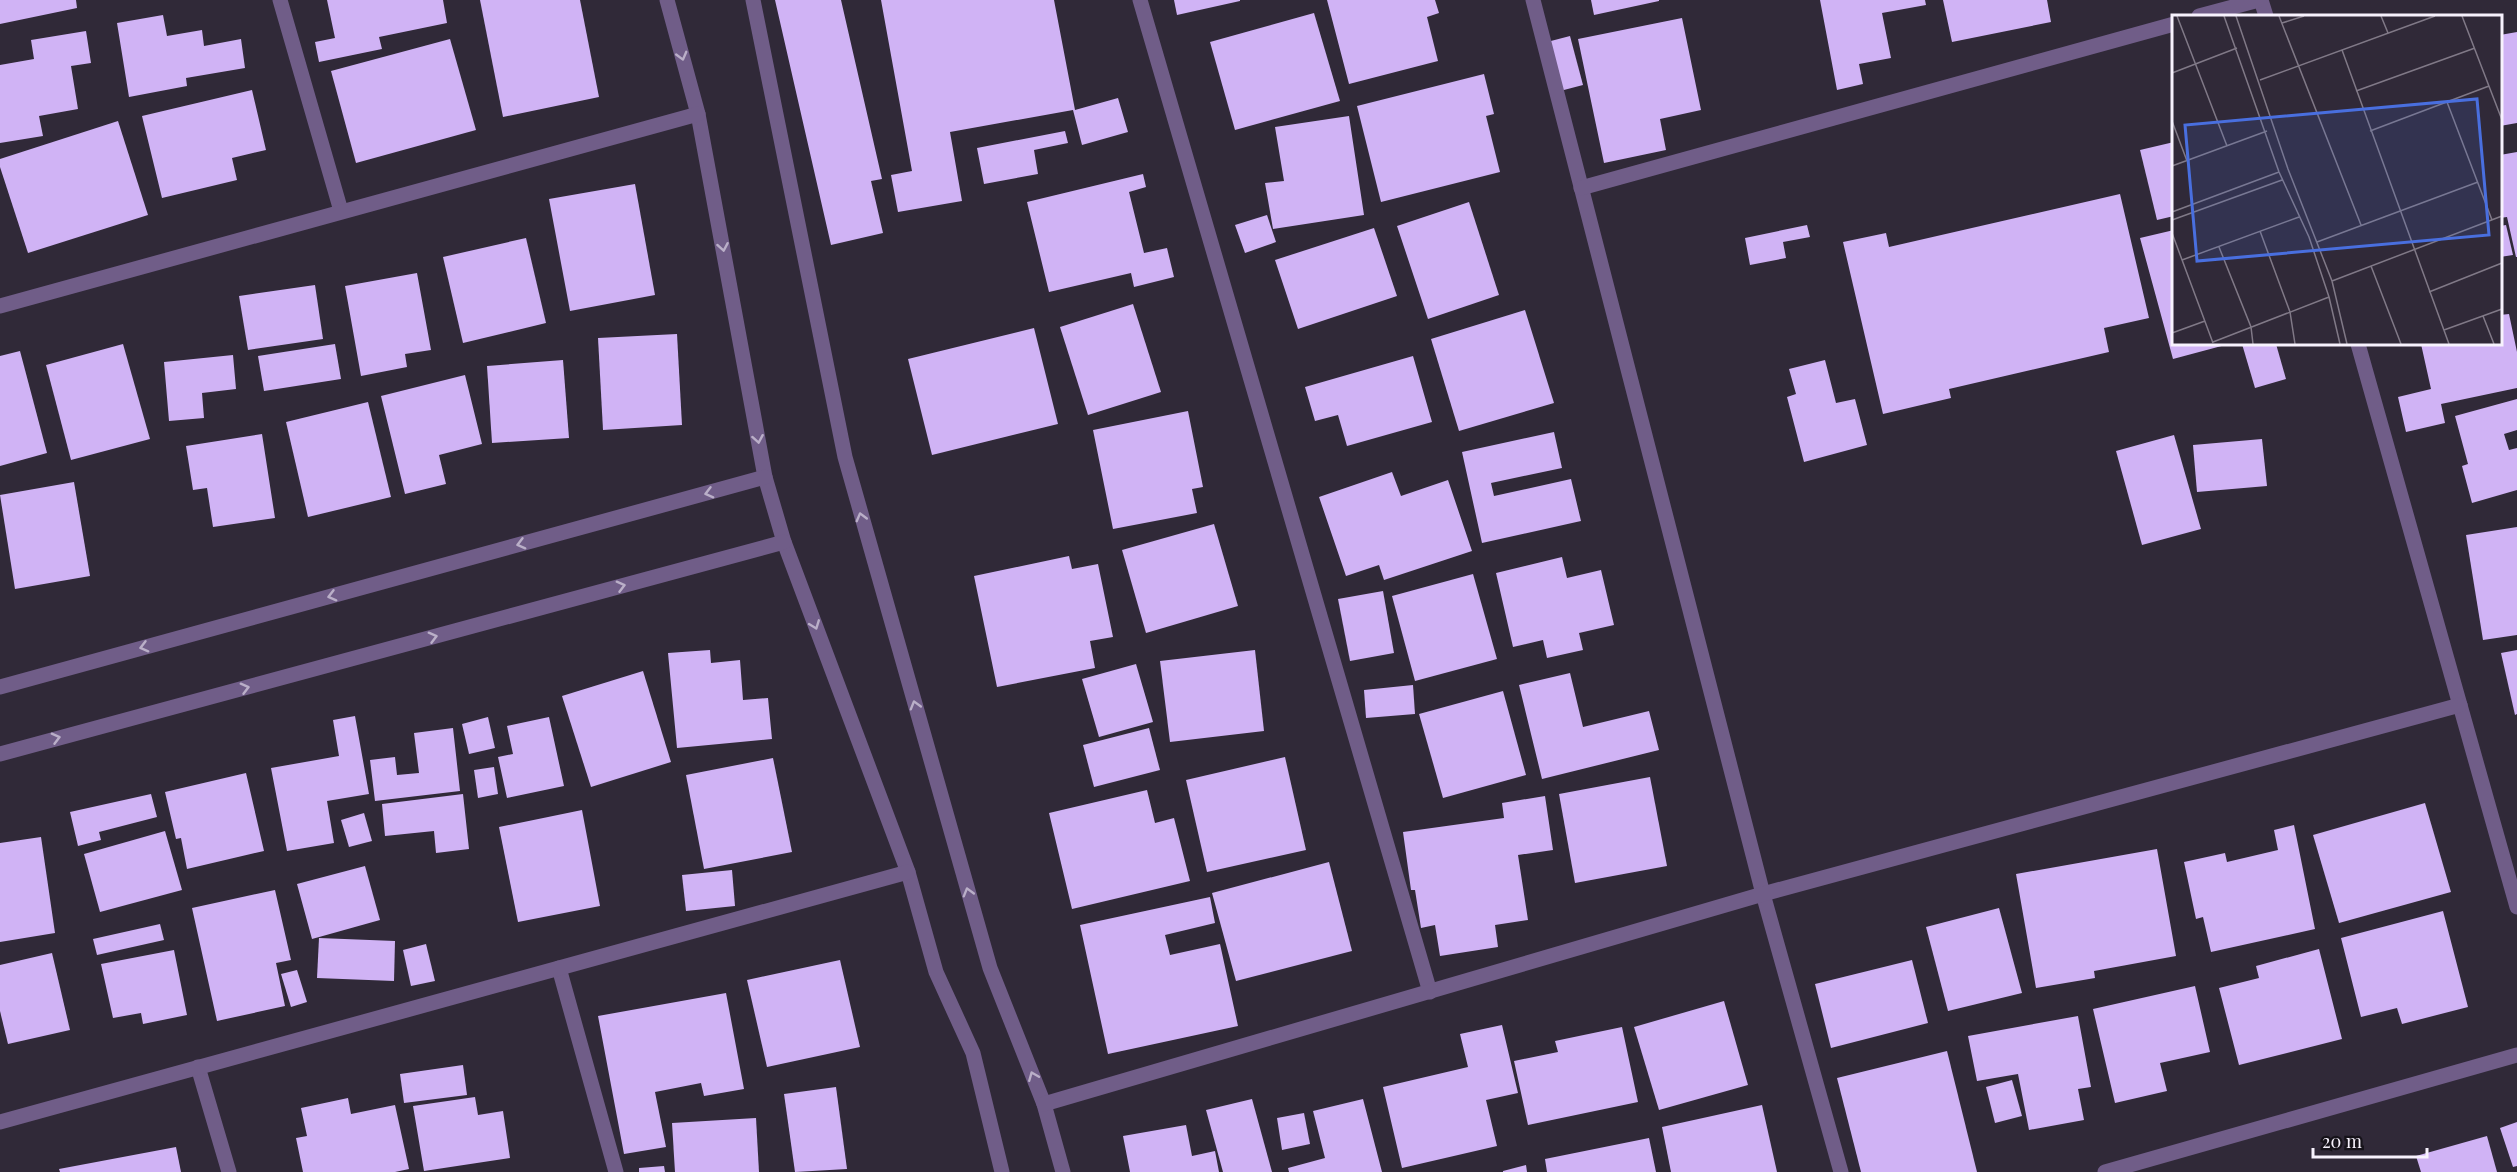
<svg xmlns="http://www.w3.org/2000/svg" width="2517" height="1172" viewBox="0 0 2517 1172" font-family="'Playfair Display',serif">
	<style>
		.building { fill: #d0b3f5 }
		.lines { fill: none; stroke-linecap: round; stroke-linejoin: round }
		.minor { stroke: #705d88; stroke-width: 15 }
		.oneway { stroke: #baafc8 }
		.inset-road { fill: none; stroke: #807987; stroke-width: 1.5 }
		.view { fill: #496fdf; fill-opacity: 0.15; stroke: #496fdf; stroke-width: 3 }
		.inset-edge { fill: none; stroke: #f7f2fd; stroke-width: 3 }
	</style>
	<rect width="100%" height="100%" fill="#302938"/>
	<g class="building">
		<path d="M0,0h76l1,8 -77,16z"/>
		<path d="M327,0h116l4,23 -68,14 3,12 -63,13 -4,-20 20,-4z"/>
		<path d="M480,0h100l19,97 -96,20z"/>
		<path d="M775,0h66l41,179 -11,2 12,52 -52,12z"/>
		<path d="M881,0h173l21,110 43,-12 10,34 -46,13 -9,-35 -123,22 12,69 -64,11 -7,-37 21,-4z"/>
		<path d="M1174,0h66v1l-63,14z"/>
		<path d="M1327,0h108l4,13 -12,4 11,44 -89,23z"/>
		<path d="M1591,0h68v1l-65,14z"/>
		<path d="M1820,0h105l1,5 -44,8 9,45 -32,6 4,20 -26,6z"/>
		<path d="M1943,0h104l4,22 -99,20z"/>
		<path d="M1314,13l26,88 -105,29 -25,-88z"/>
		<path d="M163,15l4,21 35,-6 2,16 37,-7 4,29 -59,10 1,8 -58,11 -12,-74z"/>
		<path d="M1682,18l19,92 -41,9 6,31 -62,13 -26,-124z"/>
		<path d="M86,31l5,32 -20,3 7,43 -39,7 4,20 -43,7v-78l34,-6 -3,-19z"/>
		<path d="M2517,32v91l-17,3v-91z"/>
		<path d="M1570,36l13,49 -23,6 -13,-49z"/>
		<path d="M450,39l26,91 -120,33 -25,-92z"/>
		<path d="M1484,74l10,40 -8,2 14,56 -119,30 -24,-96z"/>
		<path d="M252,90l14,60 -34,8 5,22 -75,18 -20,-82z"/>
		<path d="M1349,116l15,99 -91,14 -8,-46 19,-2 -9,-54z"/>
		<path d="M118,121l30,94 -120,38 -28,-86v-8z"/>
		<path d="M1065,131l3,12 -34,7 4,24 -54,10 -7,-36z"/>
		<path d="M2174,142v74l-17,4 -17,-70z"/>
		<path d="M2517,152v105h-1l-9,-40 -7,1v-63z"/>
		<path d="M1143,174l3,13 -17,5 15,61 23,-5 7,29 -40,10 -3,-14 -82,19 -22,-90z"/>
		<path d="M635,184l20,111 -85,16 -21,-112z"/>
		<path d="M2120,194l29,124 -45,10 5,24 -160,37 2,9 -68,16 -40,-172 43,-9 3,14z"/>
		<path d="M1469,202l30,93 -71,24 -31,-93z"/>
		<path d="M1267,215l9,27 -31,11 -10,-28z"/>
		<path d="M1807,225l3,12 -27,5 3,16 -36,7 -5,-27z"/>
		<path d="M2506,225l7,30 -13,2v-31z"/>
		<path d="M1374,228l23,68 -99,33 -23,-69z"/>
		<path d="M2174,230v114h55l-56,15 -33,-121z"/>
		<path d="M526,238l20,85 -83,20 -20,-86z"/>
		<path d="M417,273l14,77 -26,4 2,13 -46,9 -16,-90z"/>
		<path d="M315,285l8,54 -75,11 -9,-54z"/>
		<path d="M1133,304l28,88 -73,23 -28,-88z"/>
		<path d="M1525,310l29,93 -95,28 -28,-92z"/>
		<path d="M2509,314l8,38v36l-76,16 4,19 -39,9 -8,-35 33,-8 -10,-45h79v-29z"/>
		<path d="M1034,328l24,96 -126,31 -24,-96z"/>
		<path d="M677,334l5,91 -79,5 -5,-92z"/>
		<path d="M123,344l27,95 -79,21 -25,-95z"/>
		<path d="M335,344l6,35 -77,12 -6,-35z"/>
		<path d="M2242,344h34l10,35 -31,9z"/>
		<path d="M20,351l27,102 -47,13v-110z"/>
		<path d="M233,355l3,34 -34,4 2,25 -35,3 -5,-59z"/>
		<path d="M1413,356l19,66 -85,24 -9,-31 -23,6 -10,-34z"/>
		<path d="M563,360l6,78 -77,5 -5,-77z"/>
		<path d="M1825,360l11,43 19,-4 12,46 -63,17 -17,-65 9,-3 -7,-25z"/>
		<path d="M465,375l17,69 -43,11 7,29 -41,10 -24,-98z"/>
		<path d="M2517,399v31l-13,4 5,16 8,-2v42l-45,13 -10,-37 6,-2 -13,-48z"/>
		<path d="M368,402l23,95 -83,20 -22,-95z"/>
		<path d="M1188,411l15,76 -11,2 5,24 -84,16 -20,-99z"/>
		<path d="M1554,432l8,36 -71,15 3,13 77,-17 10,42 -99,22 -20,-91z"/>
		<path d="M262,434l13,84 -62,9 -6,-39 -14,2 -7,-44z"/>
		<path d="M2174,435l27,94 -59,16 -26,-94z"/>
		<path d="M2262,439l5,47 -70,6 -4,-47z"/>
		<path d="M1392,472l9,24 47,-16 24,71 -88,29 -5,-15 -33,11 -27,-79z"/>
		<path d="M74,482l16,94 -75,13 -15,-94z"/>
		<path d="M1214,524l24,82 -92,27 -24,-83z"/>
		<path d="M2517,527v108l-34,5 -17,-105z"/>
		<path d="M1069,556l3,13 26,-5 15,73 -23,4 5,27 -98,19 -23,-111z"/>
		<path d="M1562,557l5,21 34,-8 13,55 -35,8 4,17 -36,8 -4,-18 -30,7 -17,-74z"/>
		<path d="M1473,574l24,85 -82,22 -23,-85z"/>
		<path d="M1383,591l11,62 -44,8 -12,-62z"/>
		<path d="M710,650l1,13 29,-3 3,40 25,-2 4,41 -95,9 -9,-95z"/>
		<path d="M1255,650l9,81 -94,11 -10,-81z"/>
		<path d="M2517,650v64l-2,1 -14,-62z"/>
		<path d="M1136,664l17,58 -54,15 -17,-58z"/>
		<path d="M643,671l28,91 -80,25 -29,-91z"/>
		<path d="M1570,673l13,54 66,-16 10,39 -117,29 -23,-94z"/>
		<path d="M1413,685l2,29 -49,4 -2,-28z"/>
		<path d="M1503,691l23,84 -83,23 -24,-84z"/>
		<path d="M355,716l14,78 -42,7 7,42 -47,8 -16,-83 68,-12 -6,-36z"/>
		<path d="M488,717l7,31 -26,6 -7,-30z"/>
		<path d="M549,717l15,69 -57,12 -9,-41 15,-3 -6,-28z"/>
		<path d="M453,728l7,63 -85,10 -5,-41 25,-3 2,18 22,-2 -5,-40z"/>
		<path d="M1149,728l11,42 -66,17 -11,-42z"/>
		<path d="M1285,757l21,93 -99,22 -21,-92z"/>
		<path d="M773,758l19,94 -88,17 -18,-94z"/>
		<path d="M494,767l4,27 -20,4 -4,-28z"/>
		<path d="M246,773l18,78 -77,18 -6,-31 -5,1 -11,-47z"/>
		<path d="M1650,777l17,89 -92,17 -16,-89z"/>
		<path d="M1147,790l8,33 19,-5 16,63 -118,28 -23,-96z"/>
		<path d="M151,794l6,23 -58,15 2,8 -23,6 -8,-34z"/>
		<path d="M463,794l6,55 -33,4 -2,-22 -49,5 -3,-32z"/>
		<path d="M1545,796l8,54 -35,5 10,65 -33,5 3,22 -58,9 -5,-31 -14,3 -6,-38h-4l-8,-58 101,-14 -2,-15z"/>
		<path d="M2425,803l26,89 -112,31 -26,-88z"/>
		<path d="M582,810l18,96 -82,16 -19,-95z"/>
		<path d="M364,813l8,28 -23,6 -8,-27z"/>
		<path d="M2294,825l21,104 -104,23 -8,-35 -7,2 -12,-57 41,-9 2,9 51,-12 -4,-20z"/>
		<path d="M165,831l17,59 -82,22 -16,-58z"/>
		<path d="M41,837l14,96 -55,9v-99z"/>
		<path d="M2157,849l19,107 -82,15 1,7 -59,10 -20,-114z"/>
		<path d="M1329,862l23,89 -116,30 -24,-88z"/>
		<path d="M365,866l15,54 -68,19 -15,-55z"/>
		<path d="M732,870l3,36 -49,5 -4,-36z"/>
		<path d="M275,890l16,70 -15,3 9,43 -68,15 -25,-113z"/>
		<path d="M1210,897l5,26 -50,12 5,20 50,-11 18,82 -130,28 -28,-129z"/>
		<path d="M1999,908l23,85 -74,18 -22,-84z"/>
		<path d="M2443,911l25,96 -66,17 -5,-16 -36,9 -20,-79z"/>
		<path d="M160,924l4,16 -67,15 -4,-16z"/>
		<path d="M319,938l76,3 -1,40 -77,-3z"/>
		<path d="M426,944l9,37 -24,5 -8,-36z"/>
		<path d="M2319,949l23,90 -103,26 -20,-77 40,-10 -3,-12z"/>
		<path d="M174,950l13,65 -44,9 -2,-11 -28,5 -12,-54z"/>
		<path d="M52,953l18,77 -62,14 -8,-33v-46z"/>
		<path d="M840,960l20,87 -93,20 -20,-87z"/>
		<path d="M1912,960l16,63 -97,25 -16,-64z"/>
		<path d="M297,970l10,32 -16,5 -10,-33z"/>
		<path d="M2195,986l15,66 -50,11 7,28 -52,12 -22,-94z"/>
		<path d="M726,993l18,96 -40,7 -3,-13 -46,9 11,55 -42,7 -26,-138z"/>
		<path d="M1724,1001l24,84 -89,25 -25,-83z"/>
		<path d="M2078,1016l13,71 -13,2 6,31 -55,10 -11,-56 -41,7 -9,-45z"/>
		<path d="M1502,1025l16,68 -32,7 11,46 -95,22 -19,-81 85,-20 -8,-33z"/>
		<path d="M1622,1027l16,75 -110,23 -14,-64 44,-9 -3,-11z"/>
		<path d="M1947,1051l30,121h-116l-24,-94z"/>
		<path d="M463,1065l4,30 -63,8 -4,-29z"/>
		<path d="M2012,1080l10,36 -27,7 -9,-36z"/>
		<path d="M836,1087l11,82 -52,3 -11,-78z"/>
		<path d="M475,1097l3,18 25,-4 7,47 -86,13 -11,-65z"/>
		<path d="M348,1098l3,16 44,-9 14,64 -14,3h-92l-7,-34 11,-2 -6,-28z"/>
		<path d="M1252,1099l20,73h-49l-17,-62z"/>
		<path d="M1363,1099l19,73h-93l-1,-4 37,-10 -12,-47z"/>
		<path d="M1762,1105l15,67h-106l-9,-45z"/>
		<path d="M1304,1113l6,31 -28,6 -5,-32z"/>
		<path d="M756,1118l3,54h-84l-3,-49z"/>
		<path d="M2517,1122v44l-4,1 -13,-39z"/>
		<path d="M1186,1125l6,31 23,-5 4,21h-89l-7,-36z"/>
		<path d="M2487,1136l10,36h-76l-5,-16z"/>
		<path d="M1649,1138l7,34h-109l-2,-13z"/>
		<path d="M176,1147l5,25h-121l-1,-3z"/>
		<path d="M1526,1165l1,7h-24v-1z"/>
		<path d="M664,1166l1,6h-26v-4z"/>
	</g>
	<g class="lines">
		<g class="minor">
			<path d="M280,0l61,211"/>
			<path d="M667,0l31,114 67,363 19,65 124,330 28,100 37,81 29,119"/>
			<path d="M753,0l92,457 145,511 54,136 19,68"/>
			<path d="M1140,0l290,992"/>
			<path d="M1533,0l230,894 78,278"/>
			<path d="M2261,0l5,16"/>
			<path d="M2199,16l60,-16"/>
			<path d="M1581,188l593,-164"/>
			<path d="M0,306l698,-192"/>
			<path d="M2358,344l159,563"/>
			<path d="M0,687l765,-210"/>
			<path d="M0,754l784,-212"/>
			<path d="M559,968l57,204"/>
			<path d="M198,1067l31,105"/>
			<path d="M1044,1104l719,-210 697,-189"/>
			<path d="M0,1122l908,-250"/>
			<path d="M2105,1172l412,-117"/>
		</g>
	</g>
	<defs><path id="oneway-chevron" d="M-2-3.5L2.5 0L-2 3.5" fill="none" stroke-width="1.6" stroke-linecap="round" stroke-linejoin="round" transform="scale(1.5)"/></defs>
	<g class="oneway">
		<use href="#oneway-chevron" transform="translate(682 56) rotate(75)"/>
		<use href="#oneway-chevron" transform="translate(723 247) rotate(80)"/>
		<use href="#oneway-chevron" transform="translate(758 439) rotate(80)"/>
		<use href="#oneway-chevron" transform="translate(709 493) rotate(165)"/>
		<use href="#oneway-chevron" transform="translate(861 517) rotate(-105)"/>
		<use href="#oneway-chevron" transform="translate(521 544) rotate(165)"/>
		<use href="#oneway-chevron" transform="translate(621 586) rotate(-15)"/>
		<use href="#oneway-chevron" transform="translate(332 596) rotate(165)"/>
		<use href="#oneway-chevron" transform="translate(815 625) rotate(69)"/>
		<use href="#oneway-chevron" transform="translate(433 637) rotate(-15)"/>
		<use href="#oneway-chevron" transform="translate(144 647) rotate(165)"/>
		<use href="#oneway-chevron" transform="translate(245 688) rotate(-15)"/>
		<use href="#oneway-chevron" transform="translate(915 705) rotate(-106)"/>
		<use href="#oneway-chevron" transform="translate(56 738) rotate(-15)"/>
		<use href="#oneway-chevron" transform="translate(968 892) rotate(-106)"/>
		<use href="#oneway-chevron" transform="translate(1033 1076) rotate(-112)"/>
	</g>
	<g transform="translate(2172 15)">
		<rect width="330" height="330" fill="#302938"/>
		<path class="inset-road" d="M5,1l50,130M52,1l55,156 30,65 20,60 11,47M64,1l52,153 44,112 15,63M107,1l82,209M209,1l7,17M290,1l40,104M110,8l22,-7M170,35l107,294M0,58l65,-25M88,65l175,-64M184,76l119,-43M275,87l45,118M0,106l15,40M198,116l119,-45M0,151l95,-35M0,197l107,-40M0,205l110,-40M88,216l30,81 5,32M0,218l41,110M145,227l161,-60M47,232l32,80 2,17M10,245l117,-43M199,251l30,78M160,266l170,-65M257,277l73,-29M311,301l11,28M272,315l58,-21M0,318l33,-12M41,327l116,-45"/>
		<path class="view" d="M305,84l12,136 -292,26 -12,-136z"/>
		<rect width="330" height="330" class="inset-edge"/>
	</g>
	<path d="M2313 1148v9h114v-9" fill="none" stroke="#f7f2fd" stroke-width="3"/>
	<text x="2322" y="1148" font-size="18" fill="#f7f2fd" stroke="#16131a" stroke-width="4.5" paint-order="stroke">20 m</text>
</svg>
